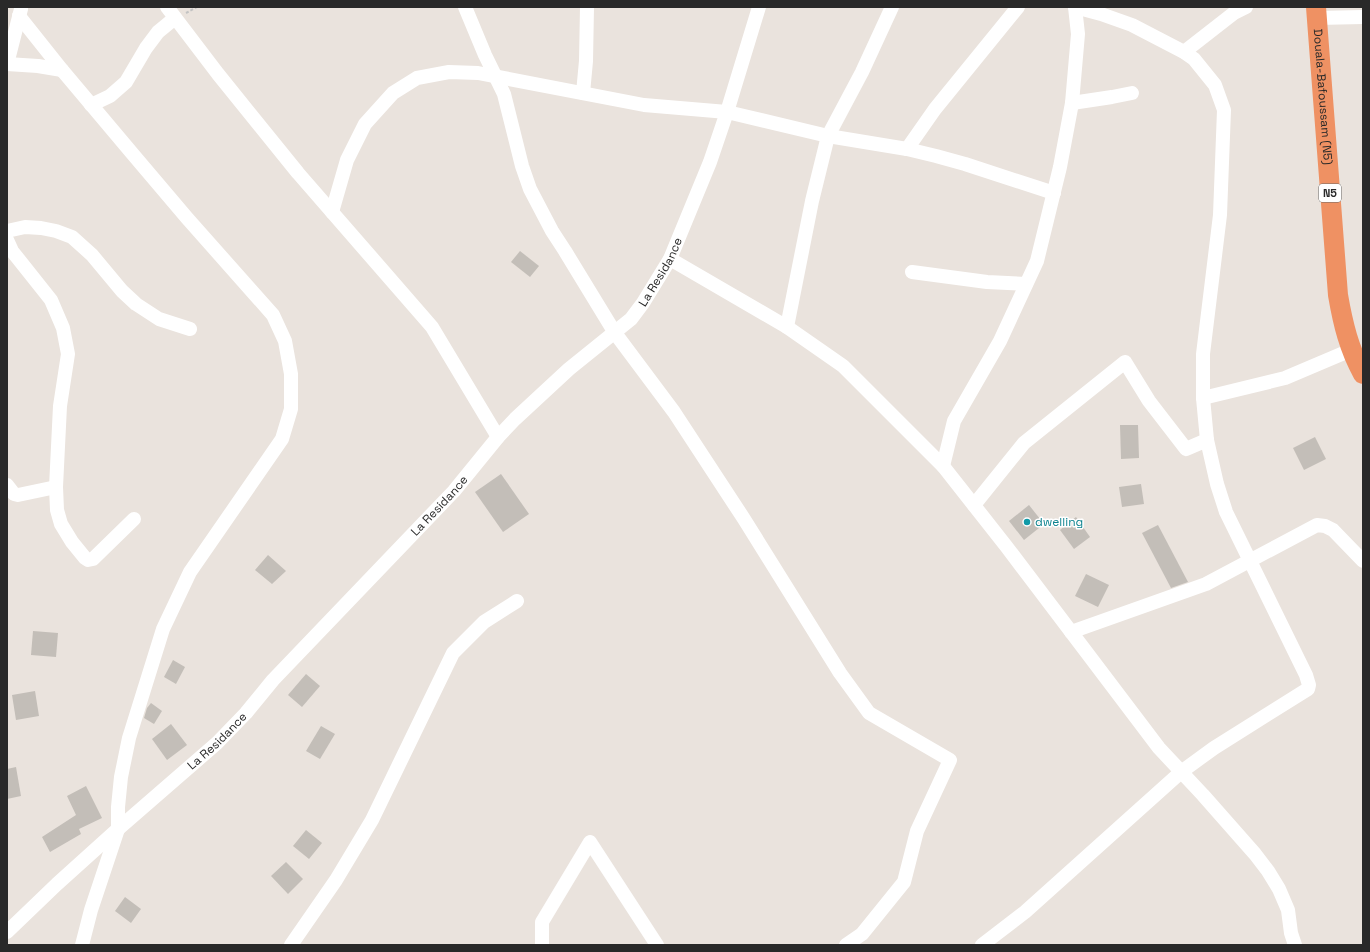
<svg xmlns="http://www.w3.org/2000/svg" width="1370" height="952" viewBox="0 0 1370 952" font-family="'Space Grotesk',sans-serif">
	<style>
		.building { fill: #c3beb8 }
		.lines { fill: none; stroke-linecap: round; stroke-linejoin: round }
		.path { stroke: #c3c3c3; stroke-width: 2; stroke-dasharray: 3 2; stroke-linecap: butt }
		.minor { stroke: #fff; stroke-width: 14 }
		.highway { stroke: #ef9163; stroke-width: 20 }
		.culture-dot { fill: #0f9aa8; stroke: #fff; stroke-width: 1.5 }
		.labels { text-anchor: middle; stroke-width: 3; stroke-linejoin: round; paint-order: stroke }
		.shield { fill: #fff; stroke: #696969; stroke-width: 1 }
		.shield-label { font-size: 11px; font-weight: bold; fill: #292929 }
		.street-label { font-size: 12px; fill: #292929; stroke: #fff }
		.culture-label { font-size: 12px; fill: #0d838f; stroke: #fff; text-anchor: start }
	</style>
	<rect width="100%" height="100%" fill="#eae3dd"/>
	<g class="building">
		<path d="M520,251l19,15 -9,11 -19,-15z"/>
		<path d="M1120,425h18l1,33 -18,1z"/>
		<path d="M1315,437l11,22 -22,11 -11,-22z"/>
		<path d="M501,474l28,40 -26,18 -28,-40z"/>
		<path d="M1141,484l3,20 -22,3 -3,-20z"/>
		<path d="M1029,505l15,19 -20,16 -15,-19z"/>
		<path d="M1076,517l14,20 -16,12 -14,-19z"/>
		<path d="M1158,525l30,57 -17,6 -29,-55z"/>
		<path d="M268,555l18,16 -14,13 -17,-14z"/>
		<path d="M1086,574l23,11 -11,22 -23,-11z"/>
		<path d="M33,631l25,2 -2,24 -25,-2z"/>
		<path d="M173,660l12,7 -9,17 -12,-7z"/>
		<path d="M306,674l14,12 -18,21 -14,-12z"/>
		<path d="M35,691l4,25 -23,4 -4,-25z"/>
		<path d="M151,703l11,8 -8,13 -10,-6 3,-10z"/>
		<path d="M171,724l16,21 -20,15 -15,-21z"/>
		<path d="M321,726l14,8 -15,25 -14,-8z"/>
		<path d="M16,767l5,29 -14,3v-30z"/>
		<path d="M86,786l16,32 -23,11 2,5 -31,18 -8,-15 34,-22 -9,-19z"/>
		<path d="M306,830l16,13 -13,16 -16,-13z"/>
		<path d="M286,862l17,17 -15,15 -17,-18z"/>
		<path d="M125,897l16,12 -10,14 -16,-12z"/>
	</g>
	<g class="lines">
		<path class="path" d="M186,13l11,-6"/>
		<g class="minor">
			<path d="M167,7l51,67 80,99 134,154 66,110"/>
			<path d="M465,7l20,48 19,39 18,72 8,23 22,42 13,20 50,82 59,79 70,107 96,154 29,40 81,47 -33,71 -13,51 -42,52 -16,11"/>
			<path d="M19,16l43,54 69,82 56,66 86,97 12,26 6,33v35l-9,30 -92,133 -27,57 -34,109 -8,39 -3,30v22l-27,81 -9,35"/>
			<path d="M1317,18l46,-1"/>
			<path d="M1184,52l50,-39 12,-6"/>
			<path d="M7,64l14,-55"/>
			<path d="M7,64l31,2 24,4"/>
			<path d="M583,93l3,-32 1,-54"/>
			<path d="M1072,103l40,-6 20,-4"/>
			<path d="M91,105l19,-9 16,-14 20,-34 12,-16 17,-14"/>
			<path d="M907,149l28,-40 83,-102"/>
			<path d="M332,212l15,-52 18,-36 28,-31 24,-15 32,-6 29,1 166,32 83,7 101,24 79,13 29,7 29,8 89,29"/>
			<path d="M7,231l18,-4 16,1 15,3 16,6 20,18 30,36 14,13 23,15 31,10"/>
			<path d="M7,240l5,11 39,49 12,28 5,26 -8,52 -4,81 1,23 4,14 11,18 13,16 3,2 5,-1 41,-40"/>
			<path d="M670,259l117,68 56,39 100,100 63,80 153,202 44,47 52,59 13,17 11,18 9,21 3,23 4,12"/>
			<path d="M912,272l75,10 39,2"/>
			<path d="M787,327l25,-126 16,-65 34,-64 30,-65"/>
			<path d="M1203,398l82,-20 66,-28"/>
			<path d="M943,466l11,-45 46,-80 37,-80 23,-94 12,-64 6,-69 -3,-27"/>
			<path d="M7,485l7,9 4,1 38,-8"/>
			<path d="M974,505l50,-62 101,-81 24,39 37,48 21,-9"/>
			<path d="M1071,632l135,-48 111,-59 8,1 8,4 30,31"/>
			<path id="s1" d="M7,932l50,-48 61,-55 99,-86 29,-30 27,-33 181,-189 44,-54 17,-18 54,-50 62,-50 12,-16 27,-44 40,-97 17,-50 32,-105"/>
			<path d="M291,945l45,-65 36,-60 81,-167 31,-31 33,-21"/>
			<path d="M542,945v-23l48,-80 67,103"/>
			<path d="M982,945l43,-33 156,-140 33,-24 94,-59 1,-4 -3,-10 -80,-163 -9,-28 -10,-44 -4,-42v-44l17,-139 4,-105 -9,-25 -21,-26 -10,-7 -52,-27 -31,-11 -26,-7"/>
		</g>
		<path class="highway" id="s2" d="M1316,7l22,288c5,29 11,54 25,79"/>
	</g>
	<circle class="culture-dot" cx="1027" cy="522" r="4"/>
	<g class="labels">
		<rect class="shield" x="1319" y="184" width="22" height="18" rx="3"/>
		<g class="shield-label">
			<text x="1330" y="197">N5</text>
		</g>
		<g class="street-label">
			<text dy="4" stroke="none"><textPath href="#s2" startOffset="90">Douala-Bafoussam (N5)</textPath></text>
			<text dy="4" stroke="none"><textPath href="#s1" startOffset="932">La Residance</textPath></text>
			<text dy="4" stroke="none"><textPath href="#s1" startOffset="608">La Residance</textPath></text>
			<text dy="4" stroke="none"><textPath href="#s1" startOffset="284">La Residance</textPath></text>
		</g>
		<g class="culture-label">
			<text x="1035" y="526">dwelling</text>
		</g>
	</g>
	<rect width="1370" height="952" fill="none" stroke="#292929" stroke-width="16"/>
</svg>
